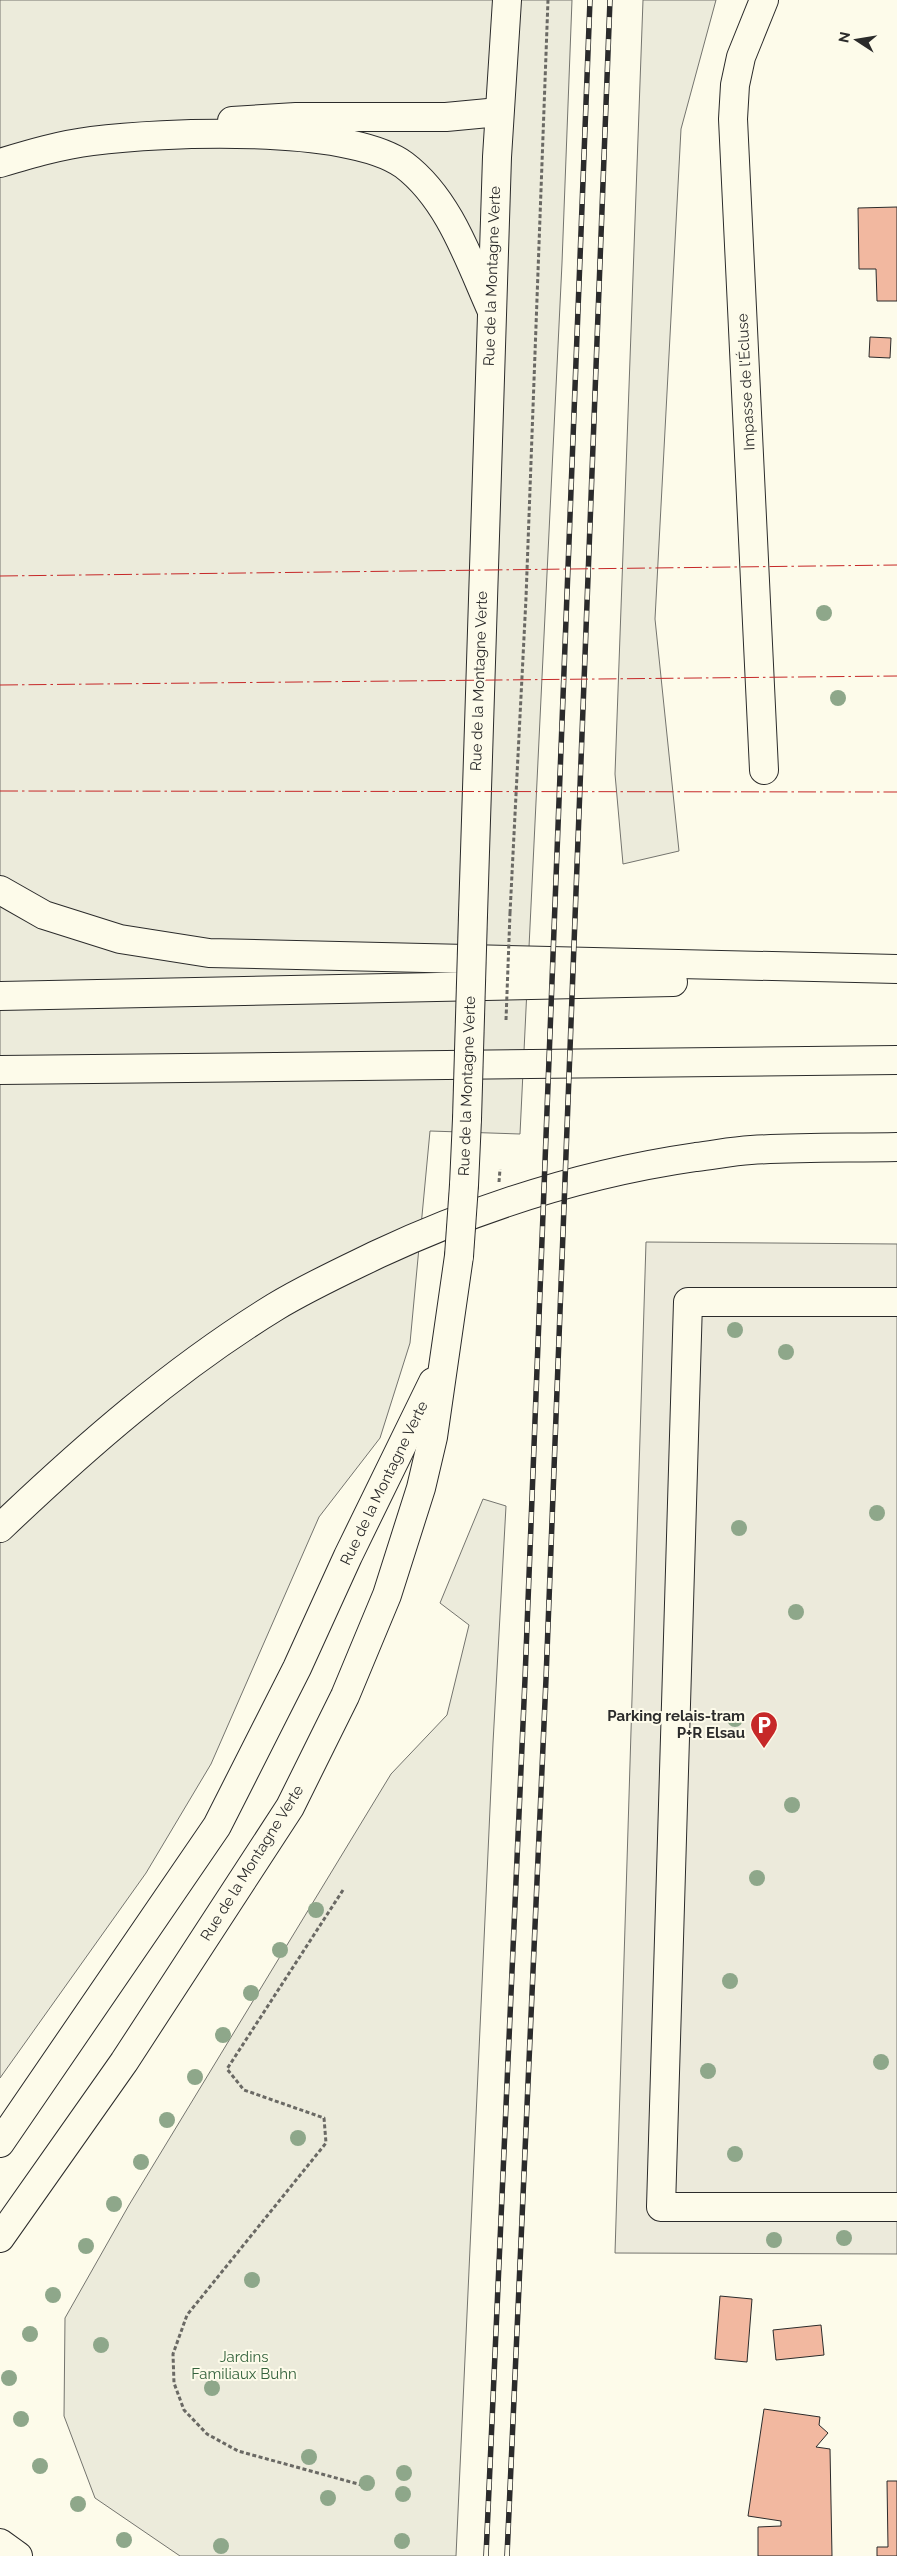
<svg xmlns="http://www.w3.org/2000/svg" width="897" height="2556" viewBox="0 0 897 2556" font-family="Raleway,sans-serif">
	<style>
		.green { fill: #ecebdb; stroke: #74746e }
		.parking { fill: #eceadb; stroke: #74746e }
		.building { fill: #f2b8a0; stroke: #2b2b2b }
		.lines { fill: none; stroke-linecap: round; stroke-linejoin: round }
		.minor-casing { stroke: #2b2b2b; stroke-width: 30 }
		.major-casing { stroke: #2b2b2b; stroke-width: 30 }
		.highway-casing { stroke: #2b2b2b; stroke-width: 30 }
		.path { stroke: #6a6964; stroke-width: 3; stroke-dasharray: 4 2.5; stroke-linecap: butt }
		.minor { stroke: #fdfbea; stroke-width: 28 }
		.major { stroke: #fdfbea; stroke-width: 28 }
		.highway { stroke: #fdfbea; stroke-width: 28 }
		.rail-casing { stroke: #2b2b2b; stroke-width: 5.5 }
		.rail { stroke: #fdfbea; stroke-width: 4; stroke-dasharray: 11; stroke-linecap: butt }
		.major-bridge-casing { stroke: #2b2b2b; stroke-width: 30; stroke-linecap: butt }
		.path-bridge { stroke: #6a6964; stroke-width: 3; stroke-dasharray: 4 2.5; stroke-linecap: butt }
		.major-bridge { stroke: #fdfbea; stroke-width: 28 }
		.power { stroke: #c62828; stroke-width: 1; stroke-dasharray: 18 4 2.5 4; stroke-linecap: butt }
		.tree { fill: #8ea78a }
		.labels { text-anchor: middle; stroke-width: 4; stroke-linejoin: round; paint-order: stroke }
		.street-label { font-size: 15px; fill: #2b2b2b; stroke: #fdfbea }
		.poi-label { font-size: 15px; font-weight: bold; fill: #2b2b2b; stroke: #fdfbea; text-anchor: end }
		.park-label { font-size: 15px; fill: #34623c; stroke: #fdfbea }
	</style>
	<rect width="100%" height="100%" fill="#fdfbea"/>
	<g class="green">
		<path d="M0,0h572l-10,263 -42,871 -90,-3 -20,212 -30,95 -61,79 -108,247 -65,109 -146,205z"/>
		<path d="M643,0h73l-35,129 -26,490 24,232 -56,13 -8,-90z"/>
		<path d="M483,1499l23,7 -13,237 -37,813h-276l-85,-58 -31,-82 1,-98 64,-113 262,-431 56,-59 22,-90 -29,-22z"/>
	</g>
	<path class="parking" d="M646,1242l251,2v1010l-282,-1z"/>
	<g class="building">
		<path d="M897,207v94h-20l-1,-32h-17l-1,-61z"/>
		<path d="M870,337l21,1 -1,20 -21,-1z"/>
		<path d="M720,2296l32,3 -5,63 -32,-3z"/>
		<path d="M821,2325l3,30 -48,5 -3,-30z"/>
		<path d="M764,2409l56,8 -1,8 9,8 -12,14 14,2 2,107h-74v-29l23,-1v-5l-33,-5z"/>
		<path d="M887,2481h10v75h-20v-9h11z"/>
	</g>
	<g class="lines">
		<g class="minor-casing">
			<g id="minor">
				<path d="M764,770l-31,-651 2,-34 6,-28 23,-57"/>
				<path d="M897,1302h-209l-27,905h236"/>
				<path d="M0,2543l18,13"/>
			</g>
		</g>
		<g class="major-casing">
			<g id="major">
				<path d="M473,915l24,-758 10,-157"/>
				<path d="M464,1185l3,-66"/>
				<path d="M0,2143l217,-317 80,-158 51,-112 85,-174"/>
				<path d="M0,2238l124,-176 166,-255 55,-111 42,-101 34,-107 12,-51 26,-181"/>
			</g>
		</g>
		<g class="highway-casing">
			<g id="highway">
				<path d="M232,121l64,-4h150l53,-5"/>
				<path d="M0,163c30,-9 60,-18 92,-22 69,-9 256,-17 312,24 45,34 65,95 87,144"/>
				<path d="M0,890l44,25 76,24 89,14 688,16"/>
				<path d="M0,996l673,-14"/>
				<path d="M0,1070l897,-10"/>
				<path d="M0,1528c85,-81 174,-159 275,-221 33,-20 68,-36 103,-53 101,-47 207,-81 318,-97 18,-2 36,-6 55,-7 48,-3 97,-2 146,-3"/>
			</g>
		</g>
		<g class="path">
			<path d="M510,913l16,-315 22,-598"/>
			<path d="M343,1890l-116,179 17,21 80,28 2,25 -139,172 -14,39 1,29 10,27 23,24 31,17 131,36"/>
		</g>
		<use href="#minor" class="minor"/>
		<use href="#major" class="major"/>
		<use href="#highway" class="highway"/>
		<g class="rail-casing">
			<g id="rail">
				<path d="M486,2556l39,-877 65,-1679"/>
				<path d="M507,2556l39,-877 64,-1679"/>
			</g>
		</g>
		<use href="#rail" class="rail"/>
		<g class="major-bridge-casing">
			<g id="major-bridge">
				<path d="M467,1119l6,-204"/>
				<path d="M459,1256l5,-71"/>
			</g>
		</g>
		<g class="path-bridge">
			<path d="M506,1020l4,-107"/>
			<path d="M499,1182l1,-13"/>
		</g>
		<use href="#major-bridge" class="major-bridge"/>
		<g class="power">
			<path d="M0,576l897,-11"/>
			<path d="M0,685l897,-9"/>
			<path d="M0,791l897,1"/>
		</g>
	</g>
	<g class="tree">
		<circle cx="824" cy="613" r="8"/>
		<circle cx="838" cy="698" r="8"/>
		<circle cx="735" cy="1330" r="8"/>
		<circle cx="786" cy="1352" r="8"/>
		<circle cx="877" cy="1513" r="8"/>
		<circle cx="739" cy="1528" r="8"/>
		<circle cx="796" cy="1612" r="8"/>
		<circle cx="735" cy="1719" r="8"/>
		<circle cx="792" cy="1805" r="8"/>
		<circle cx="757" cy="1878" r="8"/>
		<circle cx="316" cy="1910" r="8"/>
		<circle cx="280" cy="1950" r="8"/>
		<circle cx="730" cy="1981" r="8"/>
		<circle cx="251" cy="1993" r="8"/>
		<circle cx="223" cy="2035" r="8"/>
		<circle cx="881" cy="2062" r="8"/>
		<circle cx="708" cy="2071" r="8"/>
		<circle cx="195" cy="2077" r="8"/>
		<circle cx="167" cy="2120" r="8"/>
		<circle cx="298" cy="2138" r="8"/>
		<circle cx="735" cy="2154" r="8"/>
		<circle cx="141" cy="2162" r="8"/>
		<circle cx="114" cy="2204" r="8"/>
		<circle cx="844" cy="2238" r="8"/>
		<circle cx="774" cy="2240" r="8"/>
		<circle cx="86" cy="2246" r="8"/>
		<circle cx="252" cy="2280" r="8"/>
		<circle cx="53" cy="2295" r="8"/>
		<circle cx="30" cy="2334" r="8"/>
		<circle cx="101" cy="2345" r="8"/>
		<circle cx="9" cy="2378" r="8"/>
		<circle cx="212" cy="2388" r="8"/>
		<circle cx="21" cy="2419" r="8"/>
		<circle cx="309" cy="2457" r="8"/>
		<circle cx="40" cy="2466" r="8"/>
		<circle cx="404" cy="2473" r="8"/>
		<circle cx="367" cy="2483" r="8"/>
		<circle cx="403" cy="2494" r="8"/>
		<circle cx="328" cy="2498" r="8"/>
		<circle cx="78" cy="2504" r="8"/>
		<circle cx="124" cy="2540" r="8"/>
		<circle cx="402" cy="2541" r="8"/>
		<circle cx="221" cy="2546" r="8"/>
	</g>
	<defs>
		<g id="parking-pin" transform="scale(1.4375)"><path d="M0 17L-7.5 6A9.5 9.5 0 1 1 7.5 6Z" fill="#c62828" stroke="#fdfbea"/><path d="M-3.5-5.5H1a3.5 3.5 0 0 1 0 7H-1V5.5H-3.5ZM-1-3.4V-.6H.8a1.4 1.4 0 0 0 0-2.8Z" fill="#fff"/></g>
	</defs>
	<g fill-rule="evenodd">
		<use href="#parking-pin" x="764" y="1725"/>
	</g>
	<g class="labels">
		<g class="street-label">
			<text transform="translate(492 276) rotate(-88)" y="5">Rue de la Montagne Verte</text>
			<text transform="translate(746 382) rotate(-93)" y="5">Impasse de l'Écluse</text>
			<text transform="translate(479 681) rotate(-88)" y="5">Rue de la Montagne Verte</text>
			<text transform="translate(467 1086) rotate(-88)" y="5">Rue de la Montagne Verte</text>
			<text transform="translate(384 1483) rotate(-64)" y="5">Rue de la Montagne Verte</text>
			<text transform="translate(252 1863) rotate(-58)" y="5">Rue de la Montagne Verte</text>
		</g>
		<g class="poi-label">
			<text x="745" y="1721">Parking relais-tram<tspan x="745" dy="17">P+R Elsau</tspan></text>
		</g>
		<g class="park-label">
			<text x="244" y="2362">Jardins<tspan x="244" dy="17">Familiaux Buhn</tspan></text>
		</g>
	</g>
	<g transform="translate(857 40) rotate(282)" stroke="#fdfbea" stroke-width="4" paint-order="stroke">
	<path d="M0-4L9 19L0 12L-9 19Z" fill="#2b2b2b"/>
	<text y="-8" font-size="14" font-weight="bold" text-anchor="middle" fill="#2b2b2b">N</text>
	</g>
</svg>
